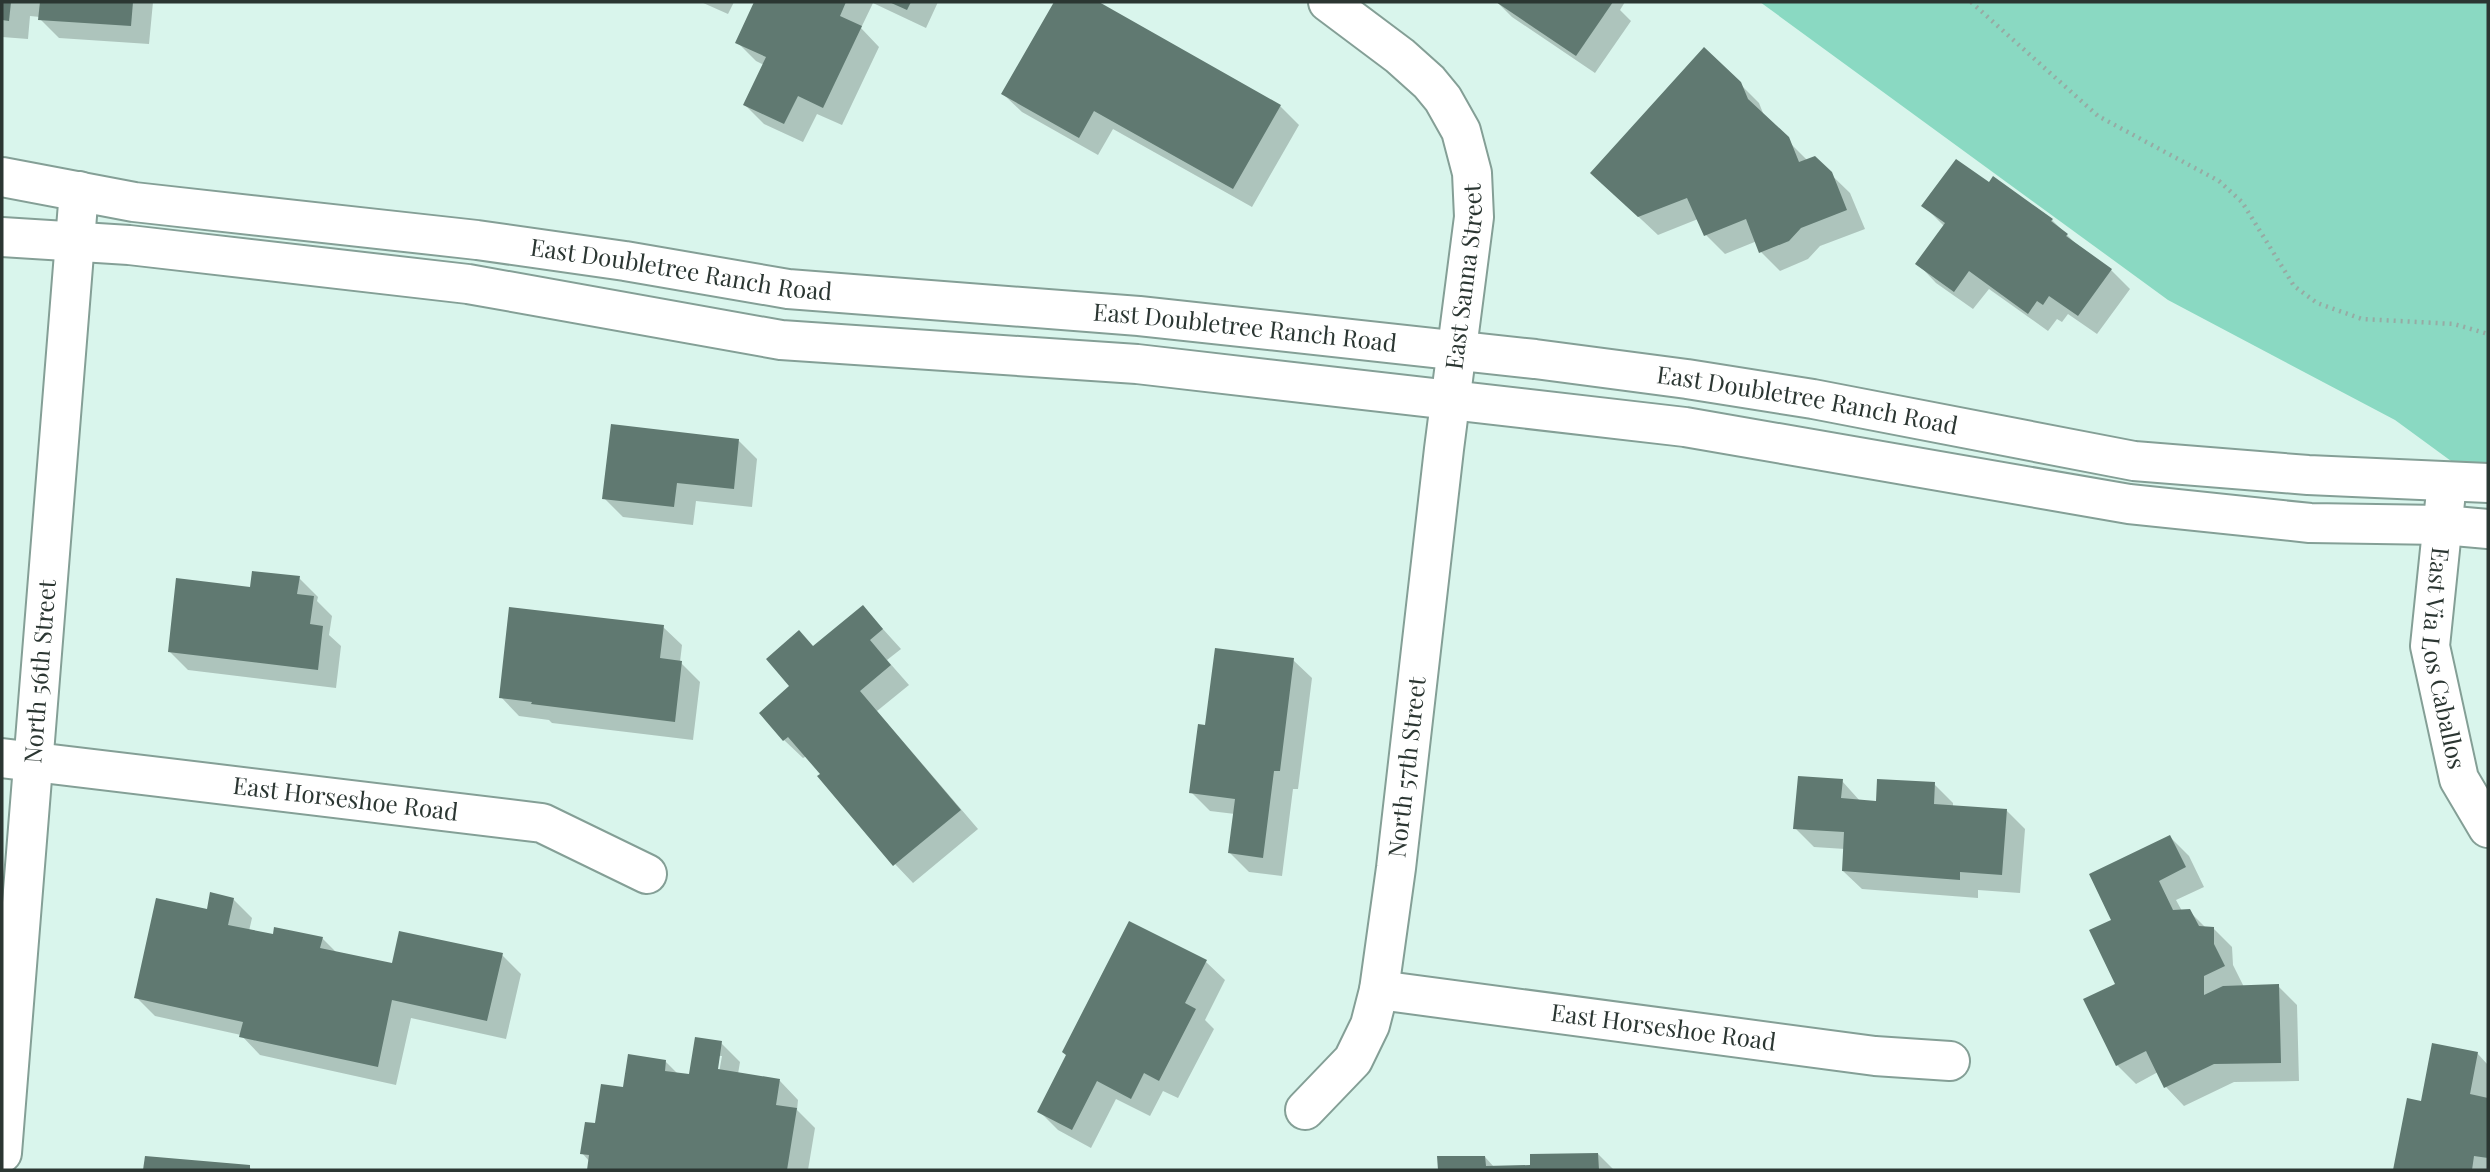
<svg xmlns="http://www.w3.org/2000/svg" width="2490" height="1172" viewBox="0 0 2490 1172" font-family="'Playfair Display',serif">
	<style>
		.green { fill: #8ad9c2 }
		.shadow { fill: #0003; fill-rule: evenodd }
		.building { fill: #607971 }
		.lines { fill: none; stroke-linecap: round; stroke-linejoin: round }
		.minor-casing { stroke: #849f96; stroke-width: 42 }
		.major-casing { stroke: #849f96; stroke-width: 42 }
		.path { stroke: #96aba4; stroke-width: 4.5; stroke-dasharray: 2 5; stroke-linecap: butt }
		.minor { stroke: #fff; stroke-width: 38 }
		.major { stroke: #fff; stroke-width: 38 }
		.labels { text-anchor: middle; stroke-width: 7; stroke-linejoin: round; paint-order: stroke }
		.street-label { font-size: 24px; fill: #2b3632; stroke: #fff }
	</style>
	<rect width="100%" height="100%" fill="#d9f5ec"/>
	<path class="green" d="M1760,2h728v486l-93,-68 -227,-120z"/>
	<g class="shadow">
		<path d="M2,2h151l-4,42 -90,-6 -19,-19v-2l-10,-1 -2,23 -26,-2z"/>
		<path d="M701,2h33l-6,12z"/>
		<path d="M756,2h182l-12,26 -53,-25 -12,25 18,19 -37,78 -25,-11 -14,28 -39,-18 -19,-19 19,-40 -8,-4 -19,-19z"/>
		<path d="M1056,2h39l185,104 19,19 -47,82 -139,-78 -15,26 -76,-43 -19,-18z"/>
		<path d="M1497,2h128l-5,8 11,11 -36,52 -83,-56z"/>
		<path d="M1739,83l20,20 6,15 43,43 6,-3 36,35 15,36 -45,17 -12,13 -28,12 -19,-19 -4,-11 -32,13 -19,-19 -8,-16 -40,16 -47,-44z"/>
		<path d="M1989,185l63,35 28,28 31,22 19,19 -33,45 -29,-20 -6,8 -5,-3 -9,12 -59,-42 -16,20 -37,-26 -18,-19 26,-38 -20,-20z"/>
		<path d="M739,441l18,18 -5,48 -56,-6 -3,24 -70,-8 -19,-19z"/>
		<path d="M299,578l19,19 -1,4 15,15 -3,19 12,11 -5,42 -148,-18 -19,-19 83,-62z"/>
		<path d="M863,607l38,42 -14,11 22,25 -32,26 101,118 -65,54 -18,-19 -88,-108 -4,2 -19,-18 8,-54 22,-39z"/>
		<path d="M663,627l19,18 -2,17 20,20 -7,58 -141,-17 -3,-3 -30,-4 -18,-19z"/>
		<path d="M1293,660l19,18 -14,111h-5l-11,87 -33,-4 -19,-19 5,-39 -25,-3 -19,-19 16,-65z"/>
		<path d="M1842,781l18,20 18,2 56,-19 19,19v4l53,3 19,19 -5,64 -42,-3v8l-116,-9 -19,-18 2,-22 -31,-2 -19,-19z"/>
		<path d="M2170,837l19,19 15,31 -28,13 6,11h7l17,17h7l19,19 1,18 11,22 34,-1 19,19 2,76 -65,1 -50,24 -18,-19 -8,-15 -22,12 -19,-19v-81l-3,-64z"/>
		<path d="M233,899l19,19 -3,13 25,5 48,2 15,15 56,12 109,-10 19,19 -15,65 -95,-21 -15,67 -136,-30 -19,-20 -86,-19 -19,-19 72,-86z"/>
		<path d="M1206,962l19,18 -20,40 9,9 -36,69 -15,-7 -13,25 -34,-17 -25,49 -33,-18 -18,-18z"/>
		<path d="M721,1043l19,19 -2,12 42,7 18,19 -1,10 18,18 -7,42h-219l1,-8 -8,-9 15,-28 27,-36 42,-27 13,13 12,1zM718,1056h4l-4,22 -3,-1z"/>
		<path d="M2477,1053l11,12v105h-93l13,-70 15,3z"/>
		<path d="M1598,1154l16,16h-175v-12l46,-1 9,10h38z"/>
		<path d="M146,1158l103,9 3,3h-107z"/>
	</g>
	<g class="building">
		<path d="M2,2h9l-2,19 -7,-1z"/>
		<path d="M40,2h93l-2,24 -93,-6z"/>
		<path d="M754,2h92l-6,14 22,10 -39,82 -25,-12 -14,28 -41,-19 23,-48 -31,-14z"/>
		<path d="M889,2h22l-4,8z"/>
		<path d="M1054,2h45l182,103 -48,84 -139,-78 -15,27 -78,-44z"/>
		<path d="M1496,2h117l-37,54z"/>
		<path d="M1704,47l37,35 7,17 41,38 10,25 16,-6 17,16 15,38 -46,18 -12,13 -30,12 -13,-34 -42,17 -17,-38 -49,19 -48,-44z"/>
		<path d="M1956,159l33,23 4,-6 60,43 -2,2 17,13 -2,2 46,33 -34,47 -29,-20 -6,9 -6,-4 -9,13 -59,-43 -15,21 -39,-28 30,-41 -24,-17z"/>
		<path d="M611,424l128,15 -5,50 -57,-6 -3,24 -72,-8z"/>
		<path d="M252,571l48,5 -3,18 17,2 -4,28 13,2 -5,44 -150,-18 8,-74 74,9z"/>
		<path d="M863,605l20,24 -13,11 21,25 -31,26 101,119 -68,56 -76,-90 3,-2 -32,-37 -5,4 -24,-28 30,-27 -23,-27 33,-29 14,16z"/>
		<path d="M509,607l155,18 -4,33 22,3 -7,61 -144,-18 1,-2 -33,-4z"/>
		<path d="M1215,648l79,10 -14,113h-6l-11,87 -35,-5 7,-54 -46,-6 9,-69 7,1z"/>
		<path d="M1798,776l45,3 -2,19 35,3 1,-22 58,3 -1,22 73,5 -5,66 -42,-3v8l-118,-9 2,-39 -51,-3z"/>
		<path d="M2170,835l16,32 -27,14 14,29 17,-1 9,17 15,1v17l11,22 -21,10v19l19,-9 56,-2 2,79 -67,1 -50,24 -18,-37 -30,15 -33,-67 32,-15 -26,-54 22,-10 -22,-46z"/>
		<path d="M210,892l24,6 -6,27 45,9 1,-7 49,10 -3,11 72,15 7,-32 104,22 -16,68 -95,-21 -14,67 -139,-30 4,-15 -109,-24 22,-100 51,11z"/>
		<path d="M1129,921l78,39 -22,43 11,6 -37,72 -15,-8 -13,26 -34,-18 -25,49 -35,-18 29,-57 -4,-3z"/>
		<path d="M695,1037l27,4 -4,28 62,10 -4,26 21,3 -10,62h-200l2,-15 -9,-1 5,-32 10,1 6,-39 22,3 5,-33 38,6 -1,11 24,3z"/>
		<path d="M2432,1043l46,9 -8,42 18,4v60l-14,-2 -2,14h-79l14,-72 14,3z"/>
		<path d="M1598,1153l1,17h-161l-1,-14h48l1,10 44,-1v-11z"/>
		<path d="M145,1156l105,9v5h-107z"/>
	</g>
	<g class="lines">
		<g class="minor-casing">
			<g id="minor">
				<path id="s1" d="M2447,482l-17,164 29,133 29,49"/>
				<path id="s2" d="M2,758l540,65 105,51"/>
				<path id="s3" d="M1379,990l496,66 75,5"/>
				<path id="s4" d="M1305,1110l48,-50 17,-35 9,-35 17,-122 48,-419 30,-232 -2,-44 -11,-42 -18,-32 -14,-17 -29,-26 -72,-54"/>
				<path id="s5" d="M2,1153l77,-962"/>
			</g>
		</g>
		<g class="major-casing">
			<g id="major">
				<path id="s6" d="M2,177l132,25 343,38 148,21 163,28 351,27 396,43 152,20 126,20 321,62 174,14 180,8"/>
				<path d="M2,237l127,8 339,39 313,56 356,24 548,63 444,77 181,19 133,2 45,4"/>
			</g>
		</g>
		<path class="path" d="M1971,2l127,114 121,65 23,21 52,84 23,17 45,16 92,5 34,10"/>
		<use href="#minor" class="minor"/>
		<use href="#major" class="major"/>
	</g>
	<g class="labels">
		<g class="street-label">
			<text dy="8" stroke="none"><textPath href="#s6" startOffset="686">East Doubletree Ranch Road</textPath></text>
			<text dy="8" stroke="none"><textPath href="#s4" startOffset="863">East Sanna Street</textPath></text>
			<text dy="8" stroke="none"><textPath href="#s6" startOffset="1253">East Doubletree Ranch Road</textPath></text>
			<text dy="8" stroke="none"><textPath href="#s6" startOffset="1820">East Doubletree Ranch Road</textPath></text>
			<text dy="8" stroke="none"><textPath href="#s1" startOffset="178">East Via Los Caballos</textPath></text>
			<text dy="8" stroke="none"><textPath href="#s5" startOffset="483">North 56th Street</textPath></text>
			<text dy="8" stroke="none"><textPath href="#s4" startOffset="369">North 57th Street</textPath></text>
			<text dy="8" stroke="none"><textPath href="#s2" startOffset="346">East Horseshoe Road</textPath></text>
			<text dy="8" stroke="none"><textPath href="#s3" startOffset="287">East Horseshoe Road</textPath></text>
		</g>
	</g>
	<rect width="2490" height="1172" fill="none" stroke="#2b3632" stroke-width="7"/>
</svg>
